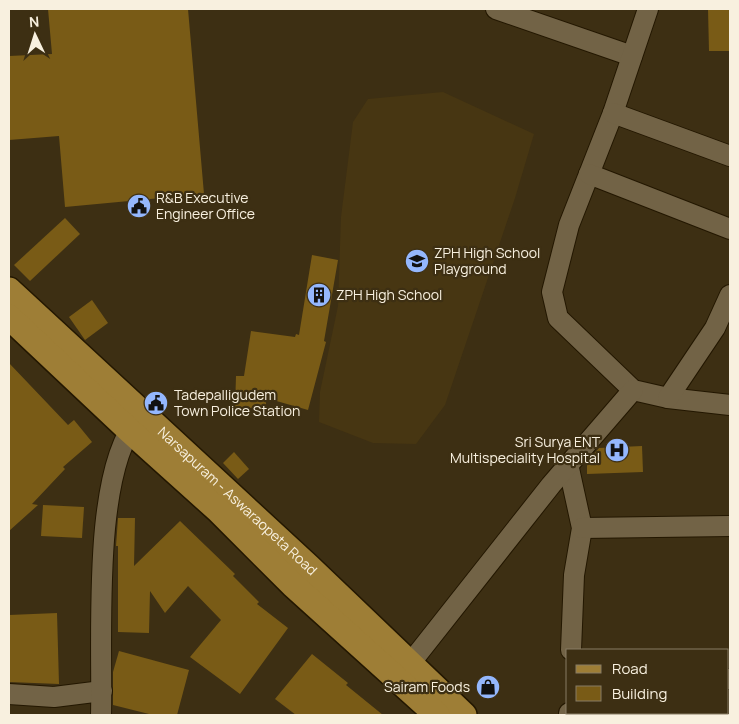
<svg xmlns="http://www.w3.org/2000/svg" width="739" height="724" viewBox="0 0 739 724" font-family="Manrope,sans-serif">
	<style>
		.built { fill: #473612 }
		.building { fill: #795b16 }
		.lines { fill: none; stroke-linecap: round; stroke-linejoin: round }
		.minor-casing { stroke: #231700; stroke-width: 22 }
		.major-casing { stroke: #231700; stroke-width: 28 }
		.minor { stroke: #726346; stroke-width: 20 }
		.major { stroke: #9e7e36; stroke-width: 25 }
		.labels { text-anchor: middle; stroke-width: 4.5; stroke-linejoin: round; paint-order: stroke }
		.poi-label { font-size: 14px; fill: #f8f0df; stroke: #3d2f13; text-anchor: start }
		.street-label { font-size: 14px; fill: #f8f0df; stroke: #3d2f13 }
	</style>
	<rect width="100%" height="100%" fill="#3d2f13"/>
	<path class="built" d="M443,92l91,42 -19,64 -70,207 -29,39 -43,-1 -54,-21 1,-30 18,-86 3,-89 12,-95 15,-23z"/>
	<g class="building">
		<path d="M48,9h140l16,185 -139,13 -6,-71 -50,4v-84l43,-2z"/>
		<path d="M708,9h22v42h-21z"/>
		<path d="M65,218l15,16 -50,47 -16,-16z"/>
		<path d="M312,255l26,5 -14,81 2,1 -18,68 -42,-12v10h-31l1,-32h8l7,-45 44,6 1,-3 3,1z"/>
		<path d="M92,300l16,23 -23,17 -16,-23z"/>
		<path d="M9,363l59,62 6,-5 18,22 -29,25 2,2 -33,35 6,1 -29,26z"/>
		<path d="M642,446l1,26 -56,2v-12l12,-14z"/>
		<path d="M234,452l15,17 -11,10 -15,-16z"/>
		<path d="M43,505l41,2 -2,31 -41,-2z"/>
		<path d="M118,518h17l-1,48 46,-45 55,53 -2,2 26,26 -2,2 31,24 -48,66 -50,-37 31,-37 -33,-34 -23,27 -15,-22 -1,42 -31,-1v-86h-2z"/>
		<path d="M57,613l2,71 -50,-2v-67z"/>
		<path d="M119,651l70,19 -12,45h-24l-40,-10v-33z"/>
		<path d="M312,654l36,29 -2,2 37,30h-87l-21,-16z"/>
	</g>
	<g class="lines">
		<g class="minor-casing">
			<g id="minor">
				<path d="M496,9l136,47"/>
				<path d="M648,9l-35,104 -44,112 -17,67 6,26 75,72 35,8 62,7"/>
				<path d="M613,113l117,43"/>
				<path d="M589,174l141,55"/>
				<path d="M668,398l47,-70 15,-33"/>
				<path d="M568,464l14,64 -8,47 -3,75"/>
				<path d="M582,528l148,-2"/>
				<path d="M401,675l150,-190 82,-95"/>
				<path d="M728,679h2"/>
				<path d="M9,694l45,3 48,-6"/>
				<path d="M101,715c2,-72 -10,-242 37,-296"/>
				<path d="M569,715v-2"/>
			</g>
		</g>
		<g class="major-casing">
			<g id="major">
				<path id="s1" d="M9,290l300,277 155,148"/>
				<path d="M9,317l120,113 89,80 75,75 144,130"/>
			</g>
		</g>
		<use href="#minor" class="minor"/>
		<use href="#major" class="major"/>
	</g>
	<defs>
		<g id="civic-disc" transform="scale(1.25)"><circle r="9.5" fill="#94b7fd" stroke="#3d2f13"/><path d="M-.6-6.5H3V-4.5H.6V-3L4-1V1h2V6H-6V1h2V-1L-.6-3ZM-1.2 2.5V6h2.4V2.5Z" fill="#111"/></g>
		<g id="school-disc" transform="scale(1.25)"><circle r="9.5" fill="#94b7fd" stroke="#3d2f13"/><path d="M0-5L7-2L0 1L-7-2ZM-4 1L0 2.5L4 1V4Q0 6-4 4Z" fill="#111"/></g>
		<g id="building-disc" transform="scale(1.25)"><circle r="9.5" fill="#94b7fd" stroke="#3d2f13"/><path d="M-4-6H4V6H1V3H-1V6H-4ZM-2.5-4.3h1.7v1.8h-1.7ZM.8-4.3h1.7v1.8H.8ZM-2.5-1h1.7V.8h-1.7ZM.8-1h1.7V.8H.8Z" fill="#111"/></g>
		<g id="hospital-disc" transform="scale(1.25)"><circle r="9.5" fill="#94b7fd" stroke="#3d2f13"/><path d="M-5-5h3v3.5h4V-5h3V5h-3V1.5h-4V5h-3Z" fill="#111"/></g>
		<g id="shop-disc" transform="scale(1.25)"><circle r="9.5" fill="#94b7fd" stroke="#3d2f13"/><path d="M-5-2.5h2.3a2.7 3.5 0 0 1 5.4 0H5L5.5 6h-11ZM-1.5-2.5h3a1.5 2.3 0 0 0-3 0Z" fill="#111"/></g>
	</defs>
	<g fill-rule="evenodd">
		<use href="#civic-disc" x="139" y="206"/>
		<use href="#school-disc" x="417" y="261"/>
		<use href="#building-disc" x="319" y="295"/>
		<use href="#civic-disc" x="156" y="403"/>
		<use href="#hospital-disc" x="617" y="450"/>
		<use href="#shop-disc" x="488" y="687"/>
	</g>
	<g class="labels">
		<g class="poi-label">
			<text x="156" y="203">R&amp;B Executive<tspan x="156" dy="16">Engineer Office</tspan></text>
			<text x="434" y="258">ZPH High School<tspan x="434" dy="16">Playground</tspan></text>
			<text x="336" y="300">ZPH High School</text>
			<text x="174" y="400">Tadepalligudem<tspan x="174" dy="16">Town Police Station</tspan></text>
			<text x="600" y="447" text-anchor="end">Sri Surya ENT<tspan x="600" dy="16">Multispeciality Hospital</tspan></text>
			<text x="470" y="692" text-anchor="end">Sairam Foods</text>
		</g>
		<g class="street-label">
			<text dy="5" stroke="none"><textPath href="#s1" startOffset="311">Narsapuram - Aswaraopeta Road</textPath></text>
		</g>
	</g>
	<rect width="739" height="724" fill="none" stroke="#f8f0df" stroke-width="20"/>
	<rect x="566" y="649" width="162" height="65" fill="#3d2f13" stroke="#887c65"/>
	<rect x="576" y="665" width="25" height="8" fill="#9e7e36" stroke="#887c65"/>
	<text x="612" y="674" font-size="15" fill="#f8f0df">Road</text>
	<rect x="576" y="686" width="25" height="15" fill="#795b16" stroke="#887c65"/>
	<text x="612" y="699" font-size="15" fill="#f8f0df">Building</text>
	<g transform="translate(35 35) rotate(356)" stroke="#3d2f13" stroke-width="4" paint-order="stroke">
	<path d="M0-4L9 19L0 12L-9 19Z" fill="#f8f0df"/>
	<text y="-8" font-size="14" font-weight="bold" text-anchor="middle" fill="#f8f0df">N</text>
	</g>
</svg>
